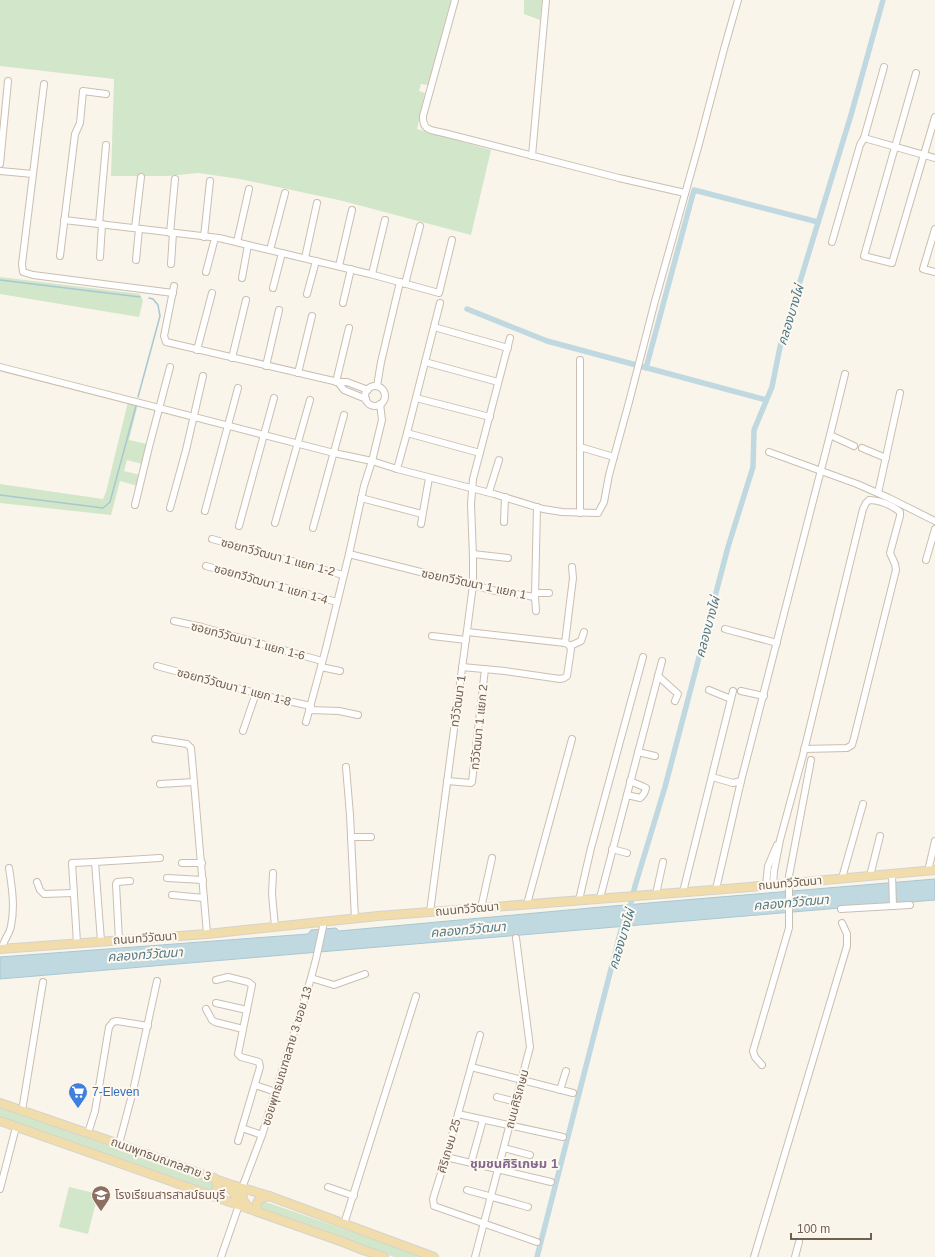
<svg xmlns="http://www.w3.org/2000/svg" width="935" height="1257" viewBox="0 0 935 1257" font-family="Helvetica,'Noto Sans Thai',sans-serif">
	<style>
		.green { fill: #d2e6ca }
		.water { fill: #c0d9e1; stroke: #a8c7d2 }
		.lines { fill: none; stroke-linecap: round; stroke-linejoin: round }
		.stream { stroke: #a8c7d2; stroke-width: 1.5 }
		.canal { stroke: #c0d9e1; stroke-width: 5.5 }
		.minor-casing { stroke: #cbbeb1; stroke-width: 8 }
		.major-casing { stroke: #d7d2ce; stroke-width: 10 }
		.minor { stroke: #fff; stroke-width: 6 }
		.major { stroke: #f0ddab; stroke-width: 8 }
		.labels { text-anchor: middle; stroke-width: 4; stroke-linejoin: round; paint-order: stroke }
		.street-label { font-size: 12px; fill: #715f50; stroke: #fdf9f0 }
		.shop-label { font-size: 12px; fill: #366cbe; stroke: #fdf9f0; text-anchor: start }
		.education-label { font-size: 12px; fill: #785e54; stroke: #fdf9f0; text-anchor: start }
		.water-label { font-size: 13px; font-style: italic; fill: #507988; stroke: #fdf9f0 }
		.neighbourhood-label { font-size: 13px; font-weight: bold; fill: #84688d; stroke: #fdf9f0 }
	</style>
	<rect width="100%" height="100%" fill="#faf5ea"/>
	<g class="green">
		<path d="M0,0h451l-23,85 -7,-1 -2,7 6,2 -8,36 74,21 -20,85 -128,-34 -103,-22 -42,-6 -30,3h-57l3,-97 -114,-13z"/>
		<path d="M524,0h18l-2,20 -16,-6z"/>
		<path d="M0,277l140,17 3,7 -4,16 -139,-23z"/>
		<path d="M128,402l10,2 -9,36 18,4 -5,20 -15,-4 -3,11 16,4 -2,11 -18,-5 -9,34 -111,-12v-19l103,15 3,-7z"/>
		<path d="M0,1107l213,76 1,3 -5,5 -209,-74z"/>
		<path d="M69,1187l29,7 -10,40 -29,-7z"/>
		<path d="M262,1202h4l158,55h-30l-42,-14 -91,-34 -2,-6z"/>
	</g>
	<path class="water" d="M935,879v21l-935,79v-22l308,-23 3,-4 25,-2 3,3 262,-24z"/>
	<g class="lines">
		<g class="stream">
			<path d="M0,280l140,17"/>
			<path d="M138,397l22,-81 -2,-11 -5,-6 -4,-1"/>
			<path d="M0,495l103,13 7,-6 26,-96"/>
		</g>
		<g class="canal">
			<path d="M467,309l80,32 219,59"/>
			<path d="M646,368l48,-178 124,32"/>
			<path d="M629,911l6,-25 30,-99 63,-240 25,-80 1,-37 18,-43 8,-40 71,-232 32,-115"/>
			<path d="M537,1257l84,-327 5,-9"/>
		</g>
		<g class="minor-casing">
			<g id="minor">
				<path d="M455,0l-32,116c-1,15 9,14 21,17l175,45 66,15"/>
				<path d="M916,73l-52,183 28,7 43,-146"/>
				<path d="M44,84l-22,180 1,8 10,3 140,18"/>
				<path d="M864,138l20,-71"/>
				<path d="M532,156l14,-156"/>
				<path d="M0,164l8,-83"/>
				<path d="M0,171l33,3"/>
				<path d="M64,220l155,18 151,36 69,19 13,-53"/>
				<path d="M99,224l7,-79"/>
				<path d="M135,228l6,-51"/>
				<path d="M935,229l-12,40 12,3"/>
				<path d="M170,233l5,-54"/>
				<path d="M204,237l6,-56"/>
				<path d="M237,242l12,-53"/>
				<path d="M832,242l28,-97 4,-7 71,20"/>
				<path d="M270,250l15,-57"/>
				<path d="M60,256l15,-122 5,-11 3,-32 23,3"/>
				<path d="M100,257l2,-33"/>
				<path d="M305,258l12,-55"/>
				<path d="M136,260l3,-31"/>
				<path d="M171,264l2,-31"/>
				<path d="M339,266l13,-56"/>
				<path d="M206,272l9,-34"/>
				<path d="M372,274l13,-54"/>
				<path d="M242,278l6,-33"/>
				<path d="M405,284l15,-58"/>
				<path d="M174,286l-10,50 2,6 172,40"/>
				<path d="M273,288l9,-35"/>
				<path d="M307,294l9,-33"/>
				<path d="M343,303l8,-34"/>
				<path d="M440,303l-33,130 73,20"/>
				<path d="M434,327l74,21"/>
				<path d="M197,350l15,-57"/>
				<path d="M232,358l14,-58"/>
				<path d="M580,360v153"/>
				<path d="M425,362l73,20"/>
				<path d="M266,366l13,-56"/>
				<path d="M0,367l334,86 38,8 25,8 97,25 49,15 19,3 36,1 6,-11 5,-27 20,-73 26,-101 44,-157 25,-95 14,-49"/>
				<path d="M298,373l14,-57"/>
				<path d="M336,382l13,-54"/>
				<path d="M377,386l4,-24 19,-80"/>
				<circle cx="375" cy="396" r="10"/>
				<path d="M416,398l74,19"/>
				<path d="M366,399l-22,-9 -6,-8h9l21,8"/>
				<path d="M830,435l15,-61"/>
				<path d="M580,447l34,10"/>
				<path d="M862,448l24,10"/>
				<path d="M769,452l88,32 32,14 46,23"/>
				<path d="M397,469l10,-36"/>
				<path d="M489,492l10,-32"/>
				<path d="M878,493l22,-100"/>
				<path d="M361,498l61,16"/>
				<path d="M135,505l14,-58 21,-80"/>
				<path d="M170,508l16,-58 17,-74"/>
				<path d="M205,511l33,-123"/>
				<path d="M504,522l1,-25"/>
				<path d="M275,523l35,-123"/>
				<path d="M421,524l8,-46"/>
				<path d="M239,526l35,-128"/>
				<path d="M313,528l31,-113"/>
				<path d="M212,539l131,36"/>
				<path d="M349,554l15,-68 8,-25 10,-41 -2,-16"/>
				<path d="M473,554l35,4"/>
				<path d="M926,560l9,-31"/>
				<path d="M206,566l131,36"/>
				<path d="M535,593h14"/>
				<path d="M535,597l1,14"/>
				<path d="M174,621l28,6 120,34"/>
				<path d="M725,629l52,14"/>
				<path d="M467,632l98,11"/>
				<path d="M432,636l34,4"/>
				<path d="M570,646l11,-5 3,-9"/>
				<path d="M157,666l113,31 41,9"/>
				<path d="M321,667l19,4"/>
				<path d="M462,667l43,4 55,8 4,-1 3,-2 4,-27 -2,-4 -4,-2 8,-65 -1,-11"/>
				<path d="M658,676l20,18 -3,7"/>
				<path d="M709,690l22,9"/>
				<path d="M741,691l23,5"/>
				<path d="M309,710l30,1 19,4"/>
				<path d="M306,722l20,-74 23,-94 147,37 39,6 2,-90"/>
				<path d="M243,731l13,-38"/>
				<path d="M155,739l32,5 4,4 3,34 -34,2"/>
				<path d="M638,752l17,4"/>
				<path d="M346,767l4,48 5,104"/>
				<path d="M712,777l21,6 8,-2"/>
				<path d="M447,781l24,2 1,-1 13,-113"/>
				<path d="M194,782l13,152"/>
				<path d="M627,795l13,3c4,-3 5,-5 6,-10l-2,-1 -14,-6"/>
				<path d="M351,837h20"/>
				<path d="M612,849l15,4"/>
				<path d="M182,863h20"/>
				<path d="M928,871l7,-30"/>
				<path d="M273,873l-1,21 3,33"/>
				<path d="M892,874l1,32"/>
				<path d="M870,876l10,-40"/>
				<path d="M167,878l36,2"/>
				<path d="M842,878l21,-74"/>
				<path d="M37,882l3,8 4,4 29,-1"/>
				<path d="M766,885l2,-19 9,-21"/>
				<path d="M773,885l1,-14 6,-31 23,-85 60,-246 3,-6 3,-3c10,0 23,5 31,12v4l-10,37 5,11 1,6 -42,168 -2,7 -5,3 -43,1"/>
				<path d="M716,889l25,-108 89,-346 24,11"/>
				<path d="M683,892l50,-201"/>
				<path d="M656,894l7,-32"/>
				<path d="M172,895l32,3"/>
				<path d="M600,898l62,-237"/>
				<path d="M579,900l12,-52 52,-191"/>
				<path d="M527,904l45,-165"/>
				<path d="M481,908l11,-50"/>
				<path d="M841,909l69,-4"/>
				<path d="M430,912l43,-327v-28l-2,-53 2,-25 37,-141"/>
				<path d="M119,940l-3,-56 1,-2 13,-1"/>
				<path d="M101,941l-6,-79 65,-4"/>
				<path d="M77,943l-5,-80 23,-1"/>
				<path d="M2,949c1,-9 8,-15 9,-23 4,-19 1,-39 -2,-58"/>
				<path d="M311,978l23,7 31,-11"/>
				<path d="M216,980l12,-3 20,5 4,3 -14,69 3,3 18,5 1,5 -22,74"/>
				<path d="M216,1003l31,7"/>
				<path d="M206,1009l6,11 3,2 28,7"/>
				<path d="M480,1035l-34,122 -13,42 1,7 103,36"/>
				<path d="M762,1065l-7,-8 -2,-6 36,-123v-52l22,-116"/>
				<path d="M471,1067l102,26"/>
				<path d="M255,1085l21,7"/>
				<path d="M560,1090l6,-19"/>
				<path d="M497,1097l19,5"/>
				<path d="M22,1111l21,-129"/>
				<path d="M458,1114l105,23"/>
				<path d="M242,1128l20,7"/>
				<path d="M88,1133l7,-22 14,-84 4,-5 4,-1 31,5"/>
				<path d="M119,1144l14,-53 24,-110"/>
				<path d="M504,1148l26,7"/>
				<path d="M446,1157l105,25"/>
				<path d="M471,1163l12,-43"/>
				<path d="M328,1187l26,9"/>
				<path d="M242,1188l20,-53 49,-157 5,-19 8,-37"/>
				<path d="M0,1189l16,-62"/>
				<path d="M467,1190l61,17"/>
				<path d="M344,1224l72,-228"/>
				<path d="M221,1257l18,-52"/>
				<path d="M475,1257l55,-210 -14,-109"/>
				<path d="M754,1257l93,-311v-12l-5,-11"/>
				<path d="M795,1257l4,-15"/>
			</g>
		</g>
		<g class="major-casing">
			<g id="major">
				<path d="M0,949l207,-15 171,-18 360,-28 197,-18"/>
				<path d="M0,1103l119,41 107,39 43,13 165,61"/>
				<path d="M0,1121l343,121 20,8 21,7"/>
				<path d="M226,1183l8,10 5,12"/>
				<path d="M242,1188l1,12 7,9"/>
				<path d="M209,1195c9,-4 11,-8 5,-17"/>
				<path d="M259,1212c-6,-10 0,-14 10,-16"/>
			</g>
		</g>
		<use href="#minor" class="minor"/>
		<use href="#major" class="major"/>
	</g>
	<defs>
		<g id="supermarket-pin" transform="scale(1)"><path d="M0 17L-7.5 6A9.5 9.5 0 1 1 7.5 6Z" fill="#3f7fe0" stroke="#fdf9f0"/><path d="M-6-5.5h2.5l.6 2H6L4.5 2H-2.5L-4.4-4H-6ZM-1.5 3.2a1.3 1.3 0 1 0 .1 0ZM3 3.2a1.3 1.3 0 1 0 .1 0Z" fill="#fff"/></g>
		<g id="school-pin" transform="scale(1)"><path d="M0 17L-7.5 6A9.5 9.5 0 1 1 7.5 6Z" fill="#8d6e63" stroke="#fdf9f0"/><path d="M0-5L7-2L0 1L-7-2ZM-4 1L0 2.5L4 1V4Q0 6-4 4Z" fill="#fff"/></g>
	</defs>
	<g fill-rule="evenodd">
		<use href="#supermarket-pin" x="78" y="1092"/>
		<use href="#school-pin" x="101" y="1195"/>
	</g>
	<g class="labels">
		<g class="street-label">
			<text transform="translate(278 557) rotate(15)" y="4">ซอยทวีวัฒนา 1 แยก 1-2</text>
			<text transform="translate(271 584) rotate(16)" y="4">ซอยทวีวัฒนา 1 แยก 1-4</text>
			<text transform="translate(474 584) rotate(12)" y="4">ซอยทวีวัฒนา 1 แยก 1</text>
			<text transform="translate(248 641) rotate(15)" y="4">ซอยทวีวัฒนา 1 แยก 1-6</text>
			<text transform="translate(234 687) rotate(15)" y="4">ซอยทวีวัฒนา 1 แยก 1-8</text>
			<text transform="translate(458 701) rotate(-82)" y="4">ทวีวัฒนา 1</text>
			<text transform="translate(479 727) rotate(-84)" y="4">ทวีวัฒนา 1 แยก 2</text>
			<text transform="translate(790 883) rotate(-5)" y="4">ถนนทวีวัฒนา</text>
			<text transform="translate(467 909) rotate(-5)" y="4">ถนนทวีวัฒนา</text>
			<text transform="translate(145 938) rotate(-4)" y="4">ถนนทวีวัฒนา</text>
			<text transform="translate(287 1056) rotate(-73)" y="4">ซอยพุทธมณฑลสาย 3 ซอย 13</text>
			<text transform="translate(517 1099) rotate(-75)" y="4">ถนนศิริเกษม</text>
			<text transform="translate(449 1146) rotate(-74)" y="4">ศิริเกษม 25</text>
			<text transform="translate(161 1159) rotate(20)" y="4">ถนนพุทธมณฑลสาย 3</text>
		</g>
		<g class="shop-label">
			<text x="92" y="1096">7-Eleven</text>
		</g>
		<g class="education-label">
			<text x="115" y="1199">โรงเรียนสารสาสน์ธนบุรี</text>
		</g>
		<g class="water-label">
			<text transform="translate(790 315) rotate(-73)" y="5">คลองบางไผ่</text>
			<text transform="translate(707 627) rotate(-75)" y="5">คลองบางไผ่</text>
			<text transform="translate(791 902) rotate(-5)" y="5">คลองทวีวัฒนา</text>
			<text transform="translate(468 929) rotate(-5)" y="5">คลองทวีวัฒนา</text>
			<text transform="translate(621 939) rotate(-73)" y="5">คลองบางไผ่</text>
			<text transform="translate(145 954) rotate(-4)" y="5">คลองทวีวัฒนา</text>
		</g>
		<g class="neighbourhood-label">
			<text x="514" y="1168">ชุมชนศิริเกษม 1</text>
		</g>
	</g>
	<path d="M791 1233v6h80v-6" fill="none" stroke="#715f50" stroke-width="2"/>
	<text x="797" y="1233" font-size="12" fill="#715f50" stroke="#fdf9f0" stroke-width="3" paint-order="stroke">100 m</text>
</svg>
